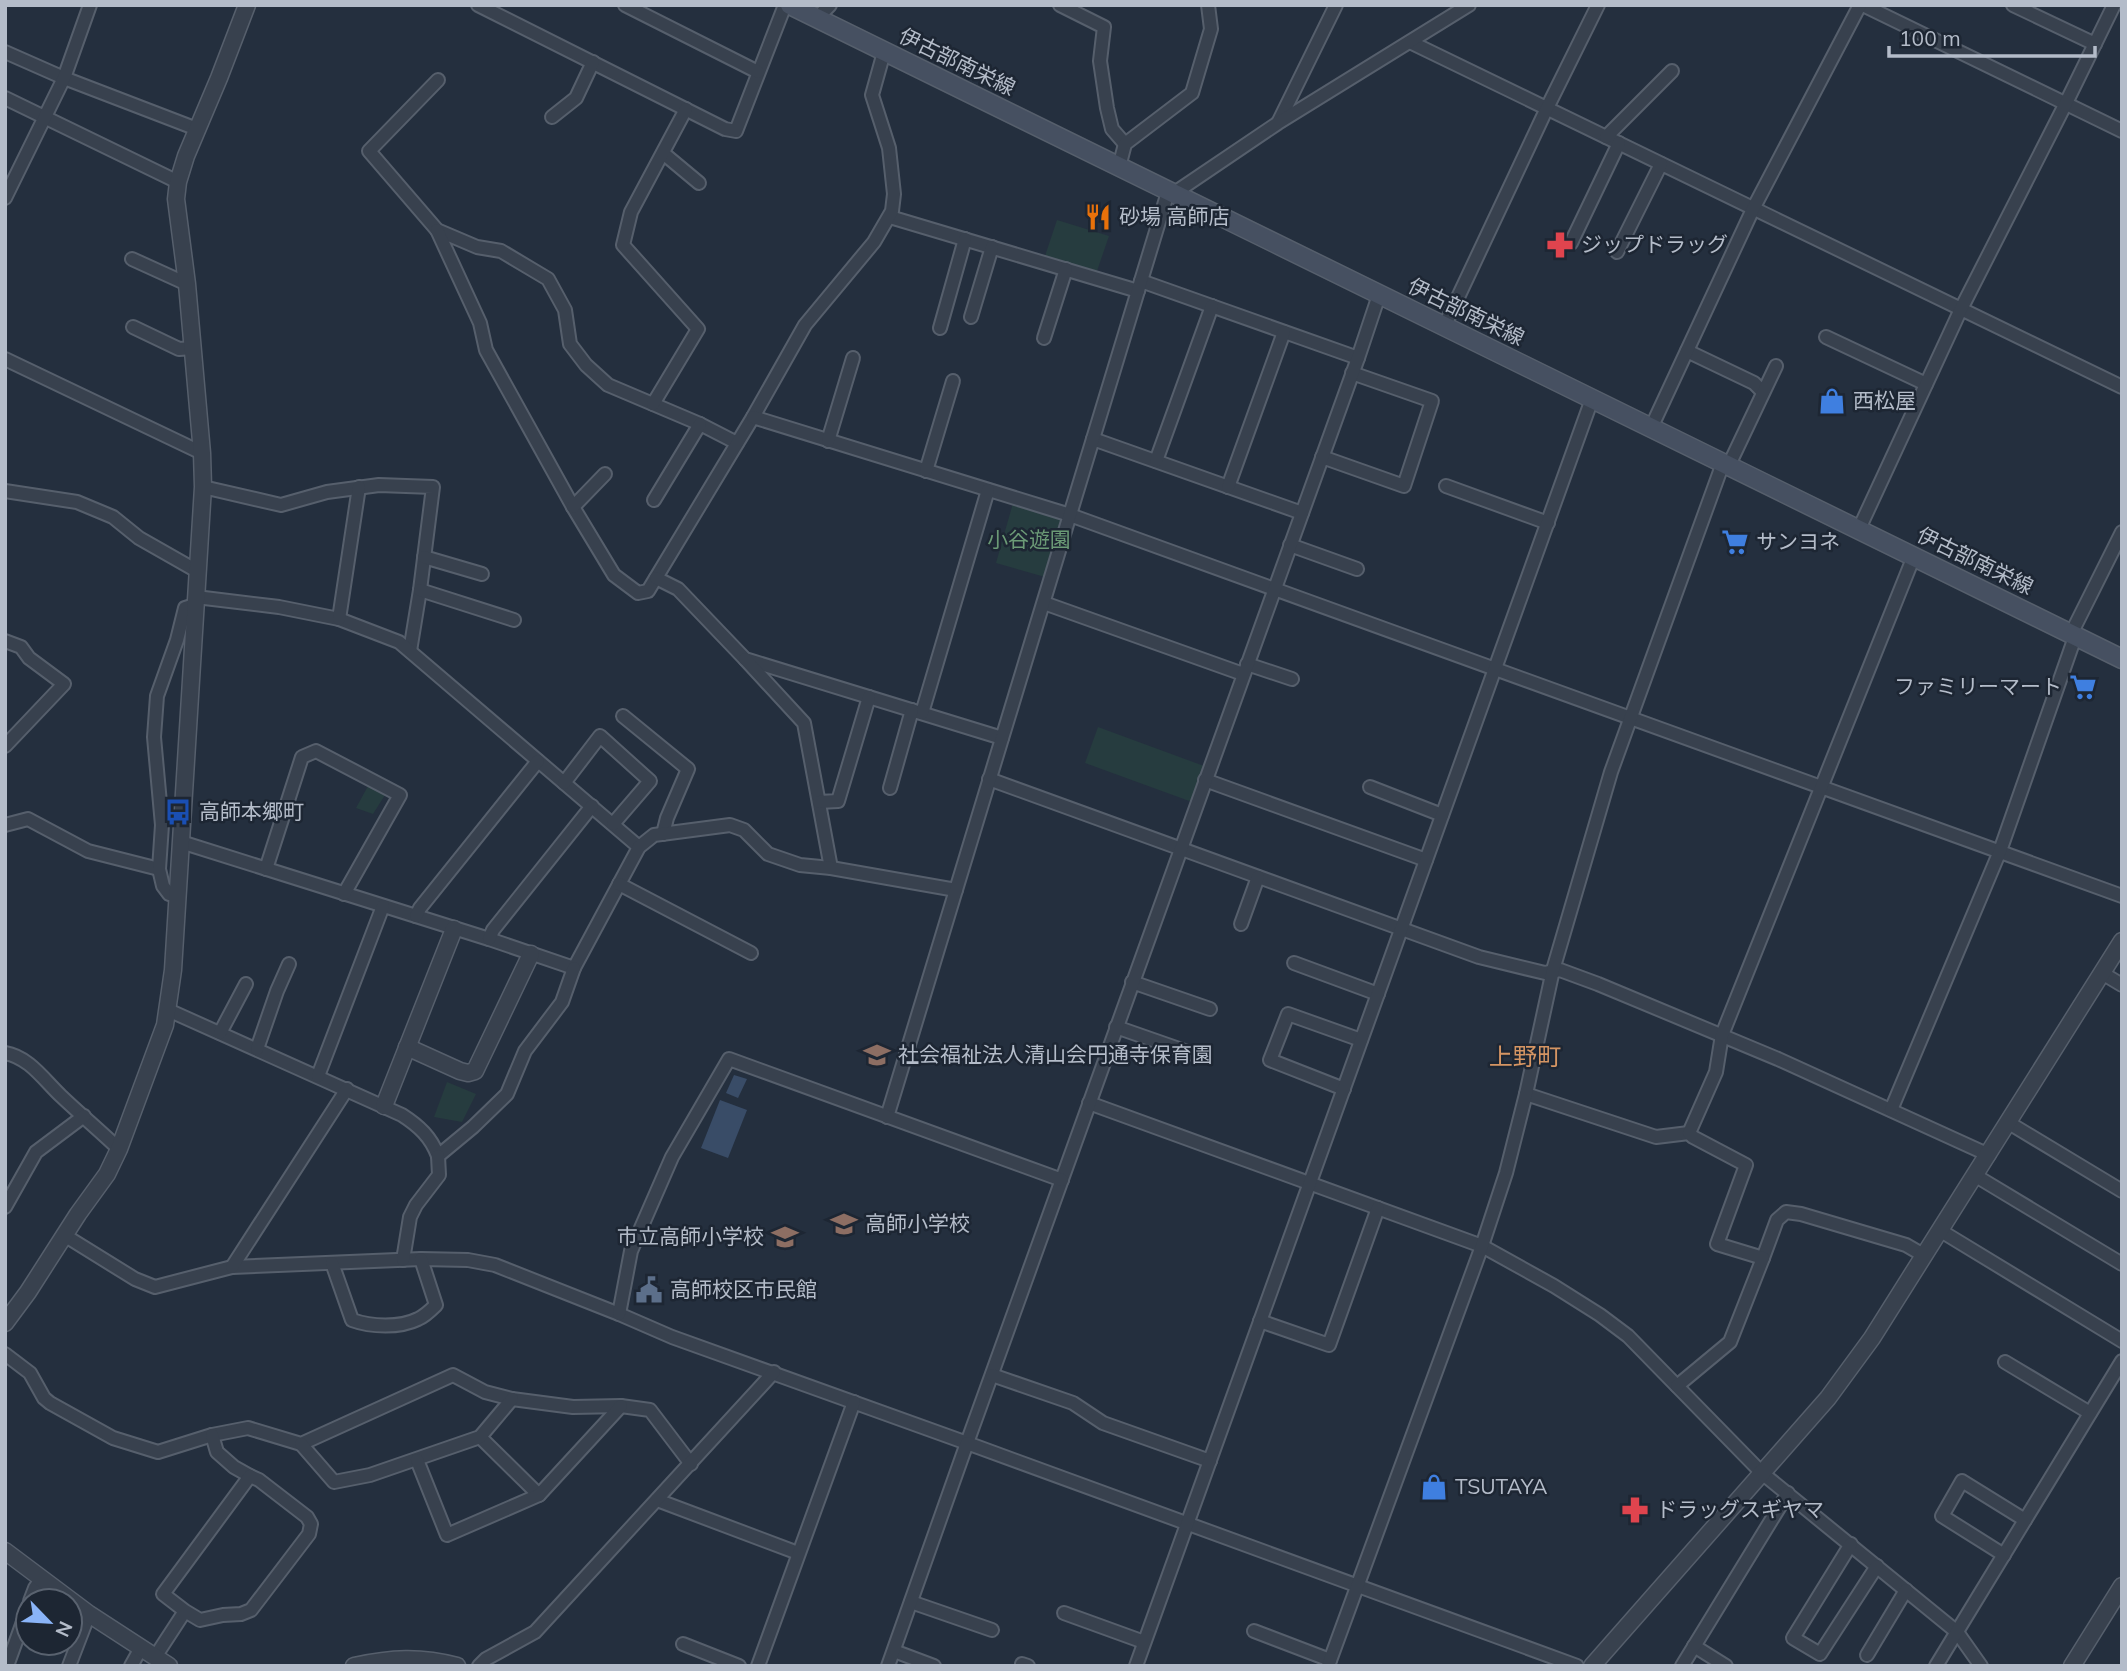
<svg xmlns="http://www.w3.org/2000/svg" width="2127" height="1671" viewBox="0 0 2127 1671" font-family="Mulish,'Noto Sans JP',sans-serif">
	<style>
		.green { fill: #263c3f }
		.water { fill: #394c67 }
		.lines { fill: none; stroke-linecap: round; stroke-linejoin: round }
		.minor-casing { stroke: #565f6c; stroke-width: 16 }
		.tertiary-casing { stroke: #565f6c; stroke-width: 19 }
		.secondary-casing { stroke: #565f6c; stroke-width: 21 }
		.minor { stroke: #38414e; stroke-width: 12 }
		.tertiary { stroke: #38414e; stroke-width: 16 }
		.secondary { stroke: #465061; stroke-width: 18 }
		.labels { text-anchor: middle; stroke-width: 5; stroke-linejoin: round; paint-order: stroke }
		.street-label { font-size: 21px; fill: #b4bcc9; stroke: #1d2633 }
		.poi-label { font-size: 21px; fill: #b4bcc9; stroke: #1d2633; text-anchor: start }
		.park-label { font-size: 21px; fill: #6b9a76; stroke: #1d2633 }
		.quarter-label { font-size: 24px; fill: #d59563; stroke: #1d2633 }
	</style>
	<rect width="100%" height="100%" fill="#242f3e"/>
	<g class="green">
		<path d="M1057,220l52,16 -12,35 -52,-15z"/>
		<path d="M1013,503l48,15 2,2 -18,57 -49,-14z"/>
		<path d="M1098,727l106,39 -12,36 -107,-39z"/>
		<path d="M368,786l17,9 -12,19 -17,-6z"/>
		<path d="M447,1082l29,12 -14,28 -28,-5z"/>
	</g>
	<g class="water">
		<path d="M734,1075l13,4 -9,19 -12,-5z"/>
		<path d="M720,1100l27,10 -19,48 -27,-10z"/>
	</g>
	<g class="lines">
		<g class="minor-casing">
			<g id="minor">
				<path d="M478,5l247,124 11,2 49,-126"/>
				<path d="M625,5l133,67"/>
				<path d="M1060,5l44,22 -4,34 7,47 5,21 13,15"/>
				<path d="M1863,5l259,126"/>
				<path d="M2013,5l82,39"/>
				<path d="M817,18l13,-13"/>
				<path d="M1410,42l712,345"/>
				<path d="M5,52l59,26 133,51"/>
				<path d="M438,80l-69,71 68,79 40,17 24,4 47,28 17,31 5,34 16,21 22,20 92,39 37,19"/>
				<path d="M5,98l173,84"/>
				<path d="M552,117l24,-19 17,-36"/>
				<path d="M1279,121l57,-116"/>
				<path d="M1606,137l66,-66"/>
				<path d="M663,153l36,30"/>
				<path d="M1119,167l6,-23 67,-51 19,-64 -3,-24"/>
				<path d="M1173,194l105,-71 191,-118"/>
				<path d="M5,198l59,-120 26,-73"/>
				<path d="M890,217l248,74"/>
				<path d="M437,230l43,93 6,27 87,157 41,68 24,18 10,-2 105,-174 52,-92 69,-83 18,-31 2,-17 -5,-46 -17,-53 12,-43"/>
				<path d="M1571,243l48,-100"/>
				<path d="M1617,252l44,-88"/>
				<path d="M132,259l55,25"/>
				<path d="M1141,281l217,77"/>
				<path d="M971,317l21,-70"/>
				<path d="M133,327l46,22 14,-1"/>
				<path d="M1444,327l103,-219 51,-103"/>
				<path d="M940,328l25,-89"/>
				<path d="M1826,337l100,47"/>
				<path d="M1044,338l22,-69"/>
				<path d="M1687,351l67,32 9,9"/>
				<path d="M5,359l197,94"/>
				<path d="M653,404l45,-75 -75,-84 8,-33 55,-103"/>
				<path d="M753,417l317,98 1052,381"/>
				<path d="M1651,428l102,-219 107,-204"/>
				<path d="M1093,439l209,74"/>
				<path d="M828,441l25,-83"/>
				<path d="M1322,457l82,29 28,-85 -80,-28"/>
				<path d="M1156,461l56,-155"/>
				<path d="M1729,465l47,-99"/>
				<path d="M926,471l27,-90"/>
				<path d="M1446,486l102,37"/>
				<path d="M203,487l78,18 46,-13 52,-7 54,2 -13,103 -10,61"/>
				<path d="M1228,487l56,-155"/>
				<path d="M5,491l72,11 36,15 26,21 58,33"/>
				<path d="M654,500l46,-76"/>
				<path d="M573,507l32,-33"/>
				<path d="M1859,529l102,-220 105,-206 48,-98"/>
				<path d="M1290,545l67,24"/>
				<path d="M424,557l58,17"/>
				<path d="M656,578l22,11 67,70 257,79"/>
				<path d="M420,590l94,30"/>
				<path d="M196,597l83,10 60,12 60,23 240,205"/>
				<path d="M1044,603l199,71"/>
				<path d="M339,619l20,-132"/>
				<path d="M2071,634l51,-102"/>
				<path d="M5,641l16,6 8,11 35,26 -59,62"/>
				<path d="M745,659l59,64 27,145"/>
				<path d="M1247,664l45,15"/>
				<path d="M922,713l66,-223"/>
				<path d="M623,716l65,53 -21,49 -4,16"/>
				<path d="M989,779l490,178 66,16 15,-3 38,14 180,75 211,96"/>
				<path d="M1205,780l221,80"/>
				<path d="M564,783l36,-47 50,45 -37,43"/>
				<path d="M1370,787l72,28"/>
				<path d="M890,788l22,-78"/>
				<path d="M819,802l19,-1 31,-104"/>
				<path d="M5,825l23,-6 60,32 71,18"/>
				<path d="M181,842l308,97 85,29 65,-121 15,-12 76,-10 14,5 24,24 32,11 31,3 125,22"/>
				<path d="M266,869l36,-112 14,-6 84,44 -56,99"/>
				<path d="M619,884l132,69"/>
				<path d="M177,896l-8,-2 -6,-8 -4,-17 3,-44 -8,-88 3,-41 20,-56 8,-32 10,-3"/>
				<path d="M416,916l4,-8 118,-147"/>
				<path d="M1241,924l17,-47"/>
				<path d="M489,939l4,-9 99,-124"/>
				<path d="M1294,963l84,31"/>
				<path d="M2102,973l20,12"/>
				<path d="M1132,982l78,27"/>
				<path d="M168,1010l234,105c17,11 29,22 36,41l35,-29 34,-33 18,-43 37,-49 12,-34"/>
				<path d="M1116,1027l83,29"/>
				<path d="M220,1033l26,-49"/>
				<path d="M257,1049l20,-58 12,-27"/>
				<path d="M5,1053c24,4 39,27 56,43 19,18 39,35 58,53"/>
				<path d="M318,1076l65,-170"/>
				<path d="M1344,1089l-74,-29 18,-46 73,26"/>
				<path d="M1526,1094l130,43 33,-4"/>
				<path d="M1089,1103l393,143 72,40 46,29 28,21 134,137 195,159 24,34"/>
				<path d="M1891,1110l109,-259 75,-214"/>
				<path d="M887,1117l281,-925"/>
				<path d="M2009,1123l113,68"/>
				<path d="M1976,1176l146,88"/>
				<path d="M5,1207l31,-55 48,-36"/>
				<path d="M1941,1231l181,110"/>
				<path d="M64,1235l71,44 20,8 77,-20 189,-8 47,1 27,5 124,49 53,23 295,106 391,-1085 21,-63"/>
				<path d="M1763,1258l14,-38 9,-8 15,2 105,31 19,11"/>
				<path d="M403,1260l7,-43 6,-12 23,-30 -1,-19"/>
				<path d="M332,1263l20,57c19,7 48,8 66,-1 7,-3 13,-9 18,-14l-15,-46"/>
				<path d="M232,1267l115,-178"/>
				<path d="M619,1314l12,-63 41,-94 57,-98 333,121"/>
				<path d="M1260,1321l69,24 49,-137"/>
				<path d="M5,1354l25,19 14,25 6,5 63,35 45,14 54,-17 36,-7 53,16 152,-69 32,17 27,7 61,8 48,-1 29,4 41,54"/>
				<path d="M2005,1362l85,51"/>
				<path d="M992,1375l81,28 30,20 107,38"/>
				<path d="M1677,1386l53,-44 33,-84 -46,-14 29,-79 -53,-28 -4,-4 27,-61 6,-37 192,-479"/>
				<path d="M212,1435l5,17 17,15 16,9"/>
				<path d="M480,1437l59,58"/>
				<path d="M301,1444l33,38 36,-7 110,-38 32,-38"/>
				<path d="M417,1460l30,75 92,-40 82,-89"/>
				<path d="M657,1500l141,53"/>
				<path d="M1851,1544l-58,94 27,16 57,-88"/>
				<path d="M2004,1555l-62,-39 20,-35 63,39"/>
				<path d="M30,1601l5,-13 7,-10"/>
				<path d="M911,1602l81,28"/>
				<path d="M1064,1613l80,29"/>
				<path d="M1254,1631l76,29"/>
				<path d="M683,1644l56,22"/>
				<path d="M1694,1646l32,20"/>
				<path d="M894,1651l40,15"/>
				<path d="M1867,1655l39,-65"/>
				<path d="M155,1657l30,-46 -22,-17 87,-118 9,4 48,37 4,7 -2,10 -58,76 -10,4 -18,1 -23,5 -15,-9"/>
				<path d="M1022,1664l6,2"/>
				<path d="M7,1666l21,-58"/>
				<path d="M69,1666l20,-52"/>
				<path d="M131,1666l10,-18"/>
				<path d="M479,1666l7,-7 49,-27 239,-260"/>
				<path d="M758,1666l96,-264"/>
				<path d="M888,1666l79,-223 610,223"/>
				<path d="M1136,1666l456,-1267"/>
				<path d="M1328,1666l154,-420 24,-73 20,-79 27,-124 58,-198 112,-309"/>
				<path d="M1682,1666l106,-173"/>
				<path d="M1936,1666l186,-305"/>
			</g>
		</g>
		<g class="tertiary-casing">
			<g id="tertiary">
				<path d="M407,1047l53,24 8,2 7,-2 56,-117"/>
				<path d="M384,1106l70,-177"/>
				<path d="M5,1323l23,-31 50,-78 29,-40 12,-25 46,-124 8,-55 30,-483 -1,-34 -15,-169 -11,-85 2,-17 8,-26 33,-78 28,-73"/>
				<path d="M5,1551l84,63 80,52"/>
				<path d="M354,1666c37,-8 66,-10 103,0"/>
				<path d="M1592,1666l236,-268 44,-60 250,-397"/>
				<path d="M2072,1666l50,-80"/>
			</g>
		</g>
		<g class="secondary-casing">
			<path id="secondary" d="M790,5l1332,654"/>
		</g>
		<use href="#minor" class="minor"/>
		<use href="#tertiary" class="tertiary"/>
		<use href="#secondary" class="secondary"/>
	</g>
	<defs>
		<g id="restaurant-bare" transform="scale(2.1)"><path d="M-5-6h1v4h1v-4h1v4h1v-4h1v5L-1.5 .5V6h-2V.5L-5-1ZM5-6V6H3V1.5H1.5Q1.5-4 5-6Z" fill="#e8710a" stroke="#1d2633" stroke-width="2.5" paint-order="stroke"/></g>
		<g id="pharmacy-bare" transform="scale(2.1)"><path d="M-2-6h4v4h4v4h-4v4h-4v-4h-4v-4h4Z" fill="#e0444e" stroke="#1d2633" stroke-width="2.5" paint-order="stroke"/></g>
		<g id="shop-bare" transform="scale(2.1)"><path d="M-5-2.5h2.3a2.7 3.5 0 0 1 5.4 0H5L5.5 6h-11ZM-1.5-2.5h3a1.5 2.3 0 0 0-3 0Z" fill="#3f7fe0" stroke="#1d2633" stroke-width="2.5" paint-order="stroke"/></g>
		<g id="supermarket-bare" transform="scale(2.1)"><path d="M-6-5.5h2.5l.6 2H6L4.5 2H-2.5L-4.4-4H-6ZM-1.5 3.2a1.3 1.3 0 1 0 .1 0ZM3 3.2a1.3 1.3 0 1 0 .1 0Z" fill="#3f7fe0" stroke="#1d2633" stroke-width="2.5" paint-order="stroke"/></g>
		<g id="bus-bare" transform="scale(2.1)"><path d="M-5-6H5V4H4V6H2V4H-2V6H-4V4H-5ZM-3.5-4V0h7V-4ZM-3.5 1.2v1.5H-2V1.2ZM2 1.2v1.5H3.5V1.2Z" fill="#1a4fb4" stroke="#1d2633" stroke-width="2.5" paint-order="stroke"/></g>
		<g id="school-bare" transform="scale(2.1)"><path d="M0-5L7-2L0 1L-7-2ZM-4 1L0 2.5L4 1V4Q0 6-4 4Z" fill="#8d6e63" stroke="#1d2633" stroke-width="2.5" paint-order="stroke"/></g>
		<g id="civic-bare" transform="scale(2.1)"><path d="M-.6-6.5H3V-4.5H.6V-3L4-1V1h2V6H-6V1h2V-1L-.6-3ZM-1.2 2.5V6h2.4V2.5Z" fill="#5c6f8a" stroke="#1d2633" stroke-width="2.5" paint-order="stroke"/></g>
	</defs>
	<g fill-rule="evenodd">
		<use href="#restaurant-bare" x="1098" y="217"/>
		<use href="#pharmacy-bare" x="1560" y="245"/>
		<use href="#shop-bare" x="1832" y="401"/>
		<use href="#supermarket-bare" x="1735" y="542"/>
		<use href="#supermarket-bare" x="2083" y="687"/>
		<use href="#bus-bare" x="178" y="812"/>
		<use href="#school-bare" x="877" y="1055"/>
		<use href="#school-bare" x="844" y="1224"/>
		<use href="#school-bare" x="785" y="1237"/>
		<use href="#civic-bare" x="649" y="1290"/>
		<use href="#shop-bare" x="1434" y="1487"/>
		<use href="#pharmacy-bare" x="1635" y="1510"/>
	</g>
	<g class="labels">
		<g class="street-label">
			<text transform="translate(957 62) rotate(26)" y="7">伊古部南栄線</text>
			<text transform="translate(1466 312) rotate(26)" y="7">伊古部南栄線</text>
			<text transform="translate(1975 561) rotate(26)" y="7">伊古部南栄線</text>
		</g>
		<g class="poi-label">
			<text x="1119" y="224">砂場 高師店</text>
			<text x="1581" y="252">ジップドラッグ</text>
			<text x="1853" y="408">西松屋</text>
			<text x="1756" y="549">サンヨネ</text>
			<text x="2062" y="694" text-anchor="end">ファミリーマート</text>
			<text x="199" y="819">高師本郷町</text>
			<text x="898" y="1062">社会福祉法人清山会円通寺保育園</text>
			<text x="865" y="1231">高師小学校</text>
			<text x="764" y="1244" text-anchor="end">市立高師小学校</text>
			<text x="670" y="1297">高師校区市民館</text>
			<text x="1455" y="1494">TSUTAYA</text>
			<text x="1656" y="1517">ドラッグスギヤマ</text>
		</g>
		<g class="park-label">
			<text x="1029" y="547">小谷遊園</text>
		</g>
		<g class="quarter-label">
			<text x="1525" y="1065">上野町</text>
		</g>
	</g>
	<rect width="2127" height="1671" fill="none" stroke="#b4bcc9" stroke-width="14"/>
	<g transform="translate(49 1622) rotate(115)"><circle r="33" fill="#1d2633" stroke="#59626f" stroke-width="2"/>
	<path d="M0-5L12 26L0 18L-12 26Z" fill="#8ab4f8"/>
	<text y="-10" font-size="19" font-weight="bold" text-anchor="middle" fill="#b4bcc9">N</text>
	</g>
	<path d="M1889 46v10h206v-10" fill="none" stroke="#b4bcc9" stroke-width="3.5"/>
	<text x="1899" y="46" font-size="21" fill="#b4bcc9" stroke="#1d2633" stroke-width="5" paint-order="stroke">100 m</text>
</svg>
